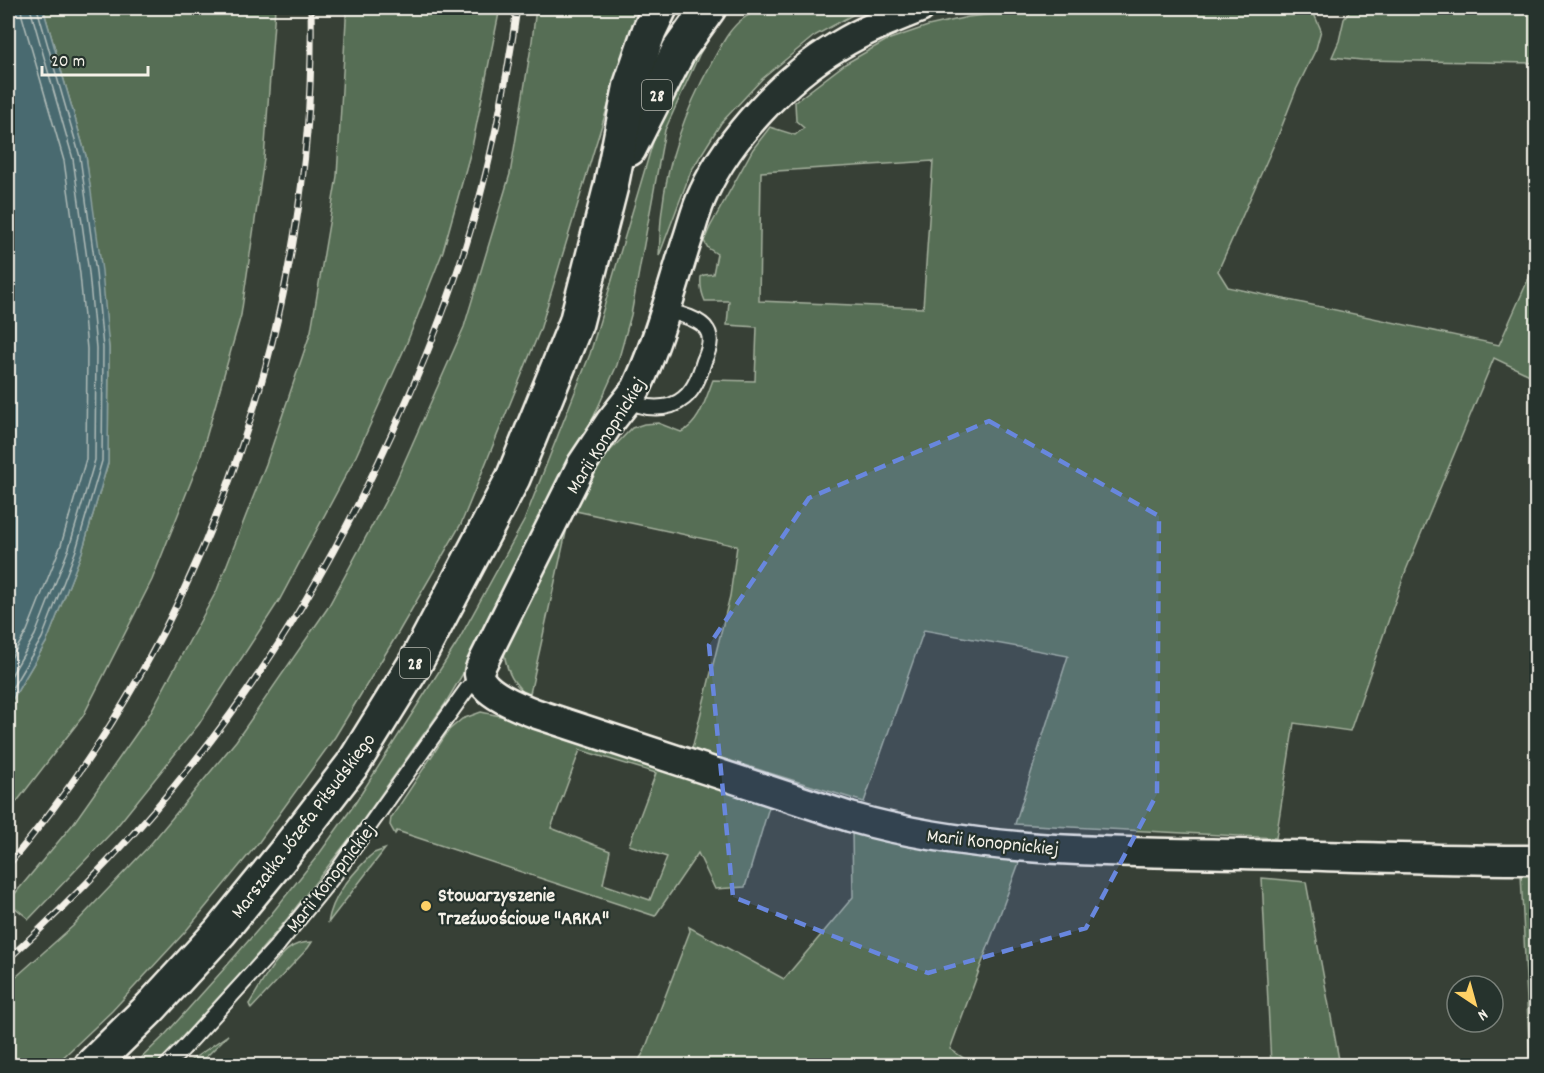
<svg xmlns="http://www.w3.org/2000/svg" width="1544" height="1073" viewBox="0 0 1544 1073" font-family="Dekko,sans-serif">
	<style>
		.green { fill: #566e54; stroke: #a5b09e; stroke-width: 1.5; fill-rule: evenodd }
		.water { fill: #496b70; stroke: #8da1a0; stroke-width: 1.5 }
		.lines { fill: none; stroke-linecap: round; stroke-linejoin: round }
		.shore { stroke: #b0bbb8; stroke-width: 1.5 }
		.lane-casing { stroke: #f4f1e8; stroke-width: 18 }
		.street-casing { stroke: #f4f1e8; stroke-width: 33 }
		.primary-casing { stroke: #f4f1e8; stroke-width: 38 }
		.lane { stroke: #26332d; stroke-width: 14 }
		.street { stroke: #26332d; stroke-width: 28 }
		.primary { stroke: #26332d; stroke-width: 33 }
		.rail-casing { stroke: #f4f1e8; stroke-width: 7 }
		.rail { stroke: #26332d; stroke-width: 4.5; stroke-dasharray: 14; stroke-linecap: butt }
		.marked { fill: #6887de; fill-opacity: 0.2; stroke: #6887de; stroke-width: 4.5; stroke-dasharray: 12 8; stroke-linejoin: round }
		.poi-dot { fill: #ffd166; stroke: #26332d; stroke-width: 2 }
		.labels { text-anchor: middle; stroke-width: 4.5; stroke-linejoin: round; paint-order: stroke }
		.shield { fill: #26332d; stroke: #b6b8b0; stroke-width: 1.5 }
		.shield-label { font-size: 18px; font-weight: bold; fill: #f4f1e8 }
		.street-label { font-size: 20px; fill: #f4f1e8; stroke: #26332d }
		.poi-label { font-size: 20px; font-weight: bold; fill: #f4f1e8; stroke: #26332d; text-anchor: start }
	</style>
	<rect width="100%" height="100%" fill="#374036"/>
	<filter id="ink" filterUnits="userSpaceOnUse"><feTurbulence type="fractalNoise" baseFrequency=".0167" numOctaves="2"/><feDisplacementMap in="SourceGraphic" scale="12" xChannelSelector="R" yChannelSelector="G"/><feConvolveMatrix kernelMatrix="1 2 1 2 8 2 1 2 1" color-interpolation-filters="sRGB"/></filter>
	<g filter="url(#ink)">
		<g class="green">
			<path d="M43,8h232l-11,151 -23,156 -41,144 -48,121 -69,136 -75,97v-106l39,-66 35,-89 26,-89 1,-115 -23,-192z"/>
			<path d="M346,8h154l-28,139 -29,104 -37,94 -50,111 -76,143 -81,125 -85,106 -85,89 -21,-17 65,-78 75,-107 69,-127 49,-126 45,-133 26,-155 9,-156z"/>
			<path d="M536,8h106l-16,41 -32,101 -54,180 -79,194 -63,109 -63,104 -76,105 -74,90 -73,79 -57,54h-47v-81l65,-58 76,-80 87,-105 91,-132 68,-126 69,-156 46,-153 22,-133z"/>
			<path d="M723,8h9l-5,3 -9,13 -18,29 -35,77 -34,185 -14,50 -23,51 -40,76 -63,134 -46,78 -92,130 -66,85 -37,44 -89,97 -6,5 -22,1 30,-29 61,-68 45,-52 50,-63 35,-49 103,-162 67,-122 66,-167 63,-212 23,-53 25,-48z"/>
			<path d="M770,8h95l-51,28 -52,43 -41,44 -30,48 -32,85c1,-15 1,-31 3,-46 6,-52 25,-103 50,-148 9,-16 17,-34 32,-44 8,-6 17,-8 26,-10z"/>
			<path d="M1183,8h123l8,6 7,16 -5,19 -20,41 -16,41 -62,140 10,16 271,58 37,-83v116l-42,-20 -88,212 -56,161 -56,-8 -18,115 -261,-14 53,-168 -144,-26 -60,172 -172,-53 38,-153 7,-50 -166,-36 -42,188c-16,-16 -21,-22 -25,-45l67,-143 35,-55 26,-27 12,-4 14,-1 23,9c19,-8 25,-35 32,-52l42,1 2,-54 -30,-2 2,-24h-24c-4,-9 -5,-15 -4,-24l3,-2 9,-1 4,-20 -9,-6 -4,-7 6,-14 43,-78 17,-22 25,8 9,-7 -8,-7 -1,-19 50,-38 42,-24 41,-14 40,-9 42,-5zM933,161l-10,147 -164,-7 2,-129z"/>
			<path d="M1352,8h184v55l-174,-3 -30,-3 7,-16 5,-22z"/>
			<path d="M481,712l38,8 240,79 10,8 -24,80 -30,2 -17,-36 -43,63 -258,-85 -2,3 -5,-9 1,-7 58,-88 13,-11zM580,750l76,23 -27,72 38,12 -17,43 -47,-16 7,-33 -59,-23z"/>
			<path d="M852,831l168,29 -70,189 24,16 -339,1 9,-14 46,-121 -1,-4 95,52 69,-82z"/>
			<path d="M385,849l-54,70 -3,4c4,-27 23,-47 41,-66l5,-4z"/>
			<path d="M1521,873l15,1v191h-6z"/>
			<path d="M1262,878l44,4 34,183h-69z"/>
			<path d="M312,942l-4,6 -57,61 -2,-5c11,-17 29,-54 49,-60 4,-1 10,-2 14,-2z"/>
			<path d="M228,1035l-30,30h-14z"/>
		</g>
		<path class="water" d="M8,8h35l43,148 16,115 7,77 -1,115 -26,89 -35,89 -39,66z"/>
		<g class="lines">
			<g class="shore">
				<path d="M8,663l19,-32 34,-86 25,-86 1,-110 -7,-75 -16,-113 -42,-145 -1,-8"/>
				<path d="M8,681l27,-46 34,-87 26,-88 1,-112 -7,-75 -16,-114 -43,-151"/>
				<path d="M8,695l34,-57 34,-88 26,-89 1,-113 -7,-76 -16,-115 -43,-149"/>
			</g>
			<g class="lane-casing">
				<g id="lane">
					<path d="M627,399c16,11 42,12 57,-1 11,-9 16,-24 20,-37 4,-9 9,-22 3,-31 -6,-11 -31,-17 -42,-20"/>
					<path d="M166,1066l15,-15 95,-104 59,-73 132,-185 9,-9 4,-2"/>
				</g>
			</g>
			<g class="street-casing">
				<path id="street" d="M920,8c-28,11 -56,22 -82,38 -52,31 -109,91 -134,146 -8,16 -12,35 -18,52 -14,44 -26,91 -45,134l-5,11 -26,33 -28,42 -98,196c-2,4 -5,9 -5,14 2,19 42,34 58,40l313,103c125,36 263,35 392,37 98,2 196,6 294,6"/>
			</g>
			<g class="primary-casing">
				<g id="primary">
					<path d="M629,149l50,-99 30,-42"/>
					<path d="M91,1066l59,-58 70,-76 63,-77 70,-91 63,-102 97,-184 63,-155 35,-137 20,-102 18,-53 11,-23"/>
				</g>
			</g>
			<use href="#lane" class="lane"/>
			<use href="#street" class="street"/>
			<use href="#primary" class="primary"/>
			<g class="rail-casing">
				<g id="rail">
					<path d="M8,865c197,-231 309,-554 303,-857"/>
					<path d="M8,959c67,-61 130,-126 186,-197 66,-82 121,-172 168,-266 40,-81 77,-164 104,-251 24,-77 40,-158 51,-237"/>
				</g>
			</g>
			<use href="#rail" class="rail"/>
		</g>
	</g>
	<path class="marked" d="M989,421l170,95 -2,278 -71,134 -158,45 -195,-76 -24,-252 100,-147z"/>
	<circle class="poi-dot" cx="426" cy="906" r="6"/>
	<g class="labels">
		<g class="shield">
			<rect x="642" y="80" width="30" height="30" rx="4.5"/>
			<rect x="400" y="648" width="30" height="30" rx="4.5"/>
		</g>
		<g class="shield-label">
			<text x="657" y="101">28</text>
			<text x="415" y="669">28</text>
		</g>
		<g class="street-label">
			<text transform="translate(605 435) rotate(-58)" y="7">Marii Konopnickiej</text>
			<text transform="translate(302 825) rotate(-53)" y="7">Marszałka Józefa Piłsudskiego</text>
			<text transform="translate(993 841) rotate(6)" y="7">Marii Konopnickiej</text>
			<text transform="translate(330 877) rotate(-52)" y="7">Marii Konopnickiej</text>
		</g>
		<g class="poi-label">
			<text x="438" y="901">Stowarzyszenie<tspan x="438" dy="23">Trzeźwościowe "ARKA"</tspan></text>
		</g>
	</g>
	<rect width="1544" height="1073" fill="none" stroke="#26332d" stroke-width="30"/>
	<rect x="15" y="15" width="1514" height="1043" fill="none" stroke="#f4f1e8" stroke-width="2" filter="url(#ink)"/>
	<g transform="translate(1475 1004) rotate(144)"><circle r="28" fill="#26332d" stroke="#787f78" stroke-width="1.5"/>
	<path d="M0-4.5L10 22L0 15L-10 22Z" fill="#ffd166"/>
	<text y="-9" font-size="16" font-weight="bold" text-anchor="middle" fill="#f4f1e8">N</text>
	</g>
	<path d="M42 66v9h106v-9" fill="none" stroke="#f4f1e8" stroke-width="3"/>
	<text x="51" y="66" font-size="18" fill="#f4f1e8" stroke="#26332d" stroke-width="4.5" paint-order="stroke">20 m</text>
</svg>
